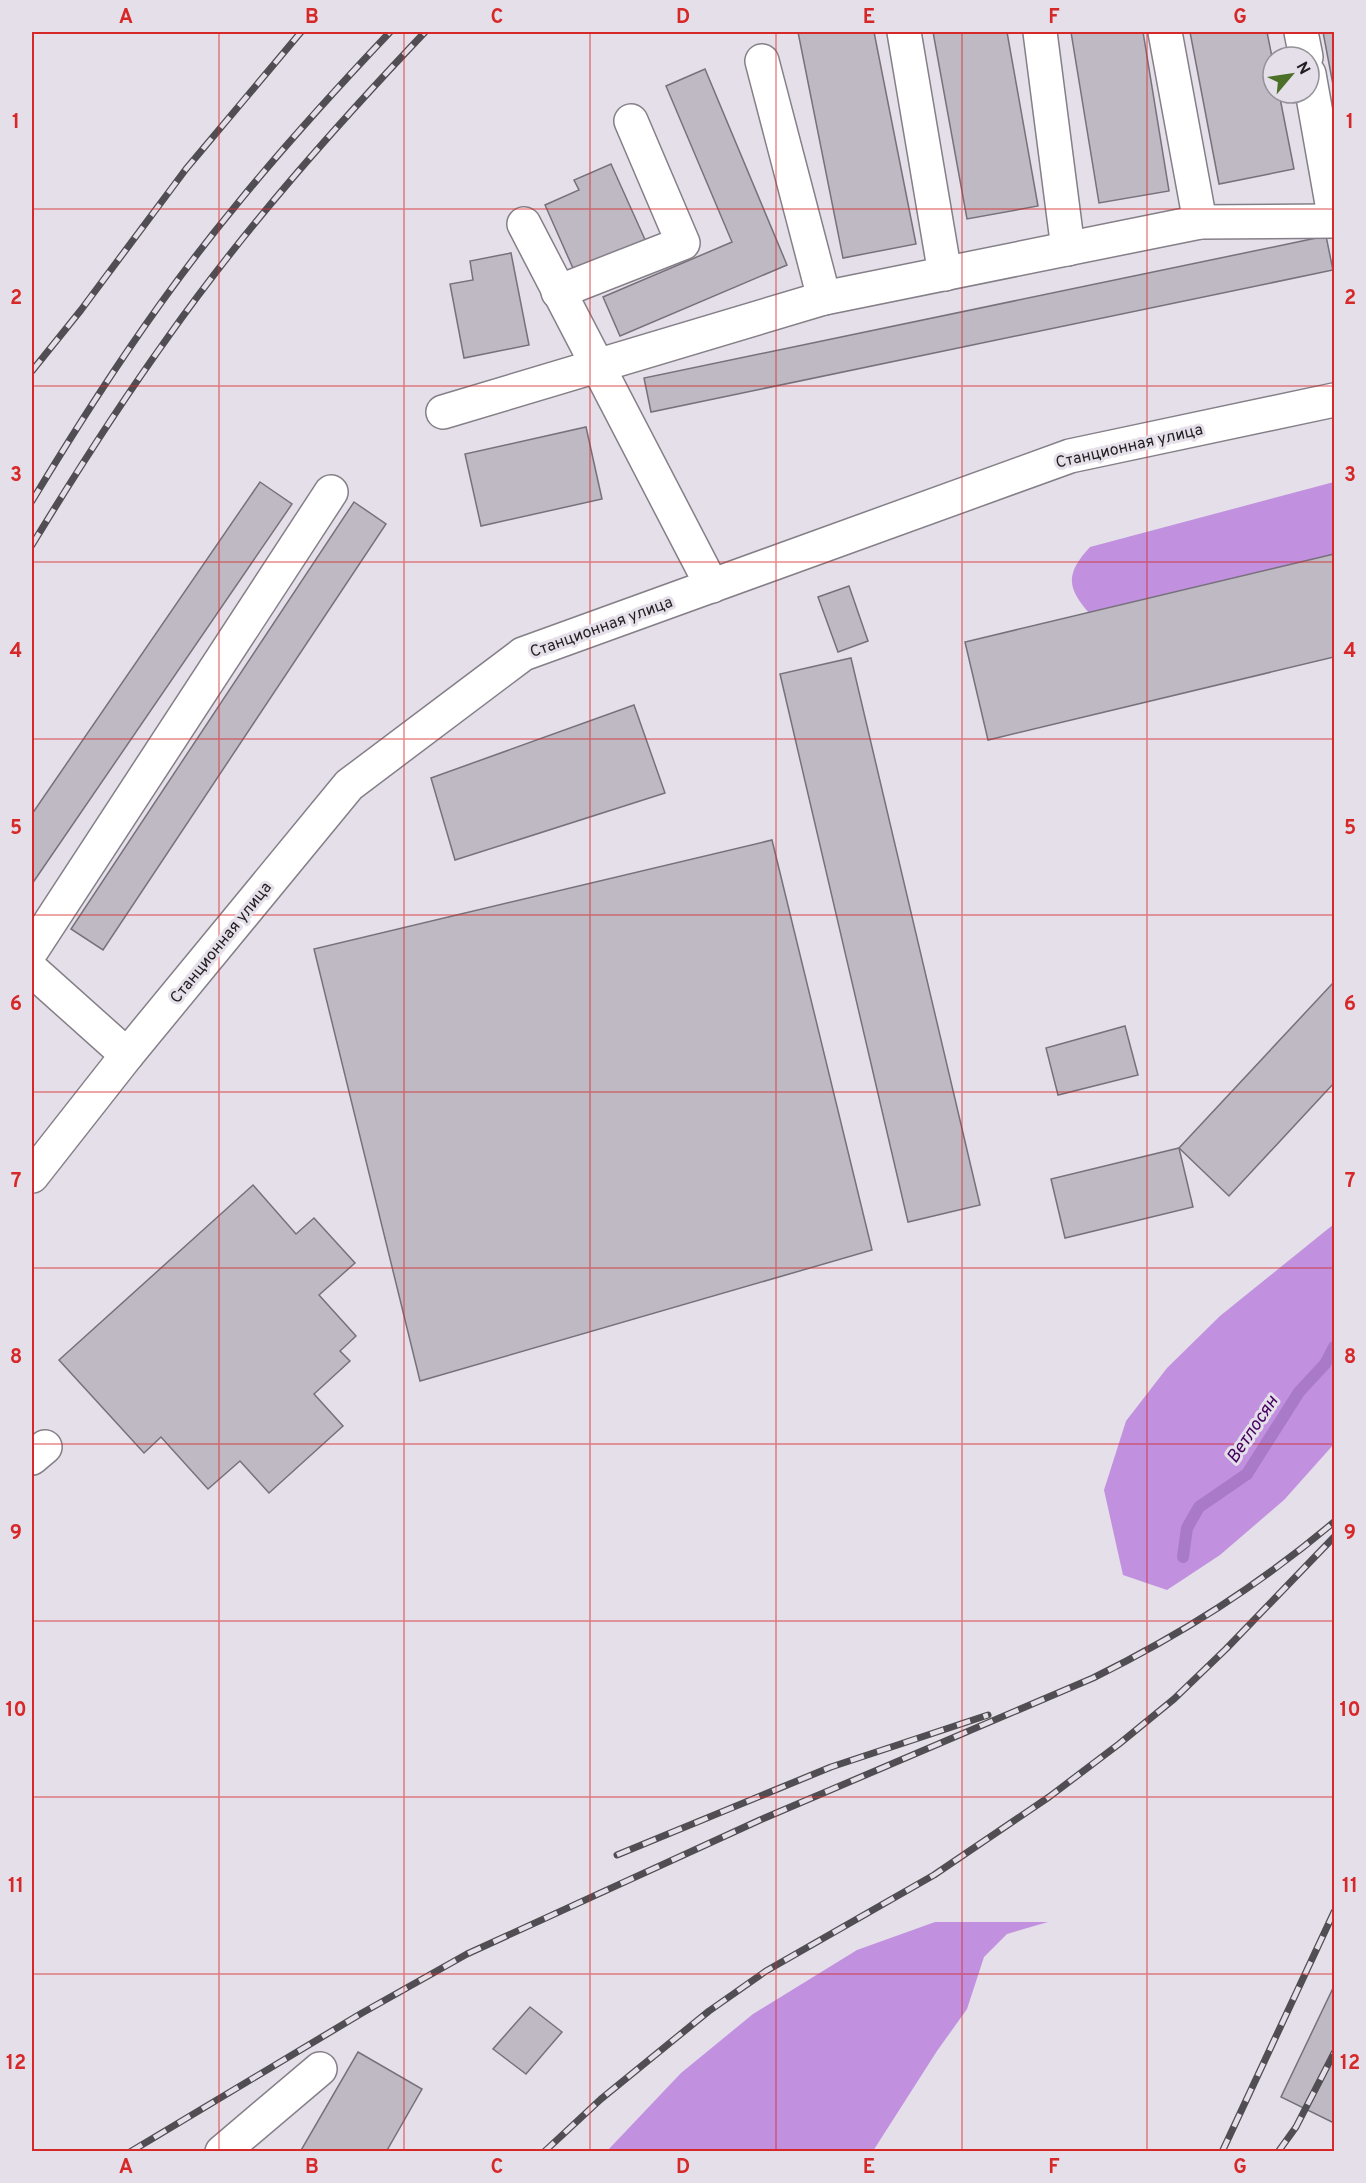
<svg xmlns="http://www.w3.org/2000/svg" width="1366" height="2183" viewBox="0 0 1366 2183" font-family="Overpass,sans-serif">
	<style>
		.forest { fill: #c191e0 }
		.lines { fill: none; stroke-linecap: round; stroke-linejoin: round }
		.stream { stroke: #a97ac7; stroke-width: 12 }
		.building { fill: #beb9c3; stroke: #76717a; stroke-width: 1.5 }
		.minor-casing { stroke: #857f88; stroke-width: 36 }
		.minor { stroke: #fff; stroke-width: 33 }
		.rail-casing { stroke: #514e53; stroke-width: 7 }
		.rail { stroke: #e5dfe9; stroke-width: 4.5; stroke-dasharray: 14; stroke-linecap: butt }
		.grid { fill: none; stroke: #d62828; stroke-width: 1.5; stroke-opacity: 0.55 }
		.labels { text-anchor: middle; stroke-width: 6; stroke-linejoin: round; paint-order: stroke }
		.street-label { font-size: 16px; fill: #201e21; stroke: #e5dfe9 }
		.water-label { font-size: 18px; font-style: italic; fill: #450062; stroke: #e5dfe9 }
		.neatline { fill: none; stroke: #d62828; stroke-width: 2 }
		.grid-label { font-size: 20px; text-anchor: middle; font-weight: bold; fill: #d62828 }
	</style>
	<rect width="100%" height="100%" fill="#e5dfe9"/>
	<g class="forest">
		<path d="M1334,482v101l-245,30c-23,-26 -23,-40 1,-66z"/>
		<path d="M1334,1224v220l-50,56 -64,55 -53,35 -44,-15 -19,-85 22,-69 41,-53 53,-52z"/>
		<path d="M935,1922h113l-41,12 -23,23 -17,52 -30,42 -64,100h-266l74,-78 72,-59 104,-64z"/>
	</g>
	<g class="lines">
		<path class="stream" d="M1183,1557l4,-29 12,-21 48,-33 52,-82 26,-28 9,-17"/>
	</g>
	<g class="building">
		<path d="M798,32h76l42,212 -73,14z"/>
		<path d="M933,32h74l31,174 -71,13z"/>
		<path d="M1071,32h72l26,159 -70,12z"/>
		<path d="M1190,32h77l6,30v31h6l15,76 -75,15z"/>
		<path d="M1323,32h11v58z"/>
		<path d="M705,69l82,196 -167,71 -17,-39 129,-55 -66,-156z"/>
		<path d="M611,164l36,80 -71,31 -31,-70 34,-15 -5,-10z"/>
		<path d="M1326,236l7,34 -682,142 -7,-34z"/>
		<path d="M511,253l18,92 -65,13 -14,-74 23,-4 -3,-19z"/>
		<path d="M586,427l16,72 -121,27 -16,-72z"/>
		<path d="M260,482l32,22 -260,380v-70z"/>
		<path d="M354,502l32,22 -283,426 -32,-21z"/>
		<path d="M1334,554v103l-346,83 -23,-98z"/>
		<path d="M849,586l19,55 -30,11 -20,-55z"/>
		<path d="M851,658l129,547 -72,17 -128,-548z"/>
		<path d="M634,705l31,88 -210,67 -24,-82z"/>
		<path d="M772,840l100,410 -452,131 -106,-432z"/>
		<path d="M1332,984l2,2v97l-105,113 -50,-48z"/>
		<path d="M1125,1026l13,49 -80,20 -12,-47z"/>
		<path d="M1179,1148l14,59 -128,31 -14,-59z"/>
		<path d="M253,1185l43,49 18,-16 41,45 -36,32 37,41 -16,15 10,10 -36,33 29,32 -74,67 -29,-32 -32,28 -47,-52 -17,16 -85,-93z"/>
		<path d="M1334,1986v137l-53,-26z"/>
		<path d="M530,2007l32,25 -36,42 -33,-25z"/>
		<path d="M358,2052l64,37 -36,63h-86z"/>
	</g>
	<g class="lines">
		<g class="minor-casing">
			<g id="minor">
				<path d="M904,32l41,242"/>
				<path d="M1040,32l28,217"/>
				<path d="M1165,32l35,190"/>
				<path d="M1301,32l5,25"/>
				<path d="M762,61l62,237"/>
				<path d="M1309,74l25,141"/>
				<path d="M524,224l188,362"/>
				<path d="M558,292l125,-49 -52,-122"/>
				<path d="M443,412l381,-114 376,-76 134,-1"/>
				<path d="M32,950l299,-458"/>
				<path d="M32,970l95,85"/>
				<path d="M32,1176l95,-121 222,-270 174,-131 547,-198 264,-56"/>
				<path d="M32,1458l13,-11"/>
				<path d="M222,2152l98,-83"/>
			</g>
		</g>
		<use href="#minor" class="minor"/>
		<g class="rail-casing">
			<g id="rail">
				<path d="M32,371l49,-61 105,-141 115,-137"/>
				<path d="M32,501c61,-101 126,-201 201,-292 50,-62 103,-120 157,-177"/>
				<path d="M32,545c43,-71 88,-141 136,-208 77,-109 166,-209 257,-305"/>
				<path d="M617,1855l214,-88 157,-52"/>
				<path d="M130,2152l232,-139 105,-59 293,-134 333,-142c89,-44 165,-92 241,-156"/>
				<path d="M544,2152l57,-53 108,-88 57,-40 168,-96 115,-78 70,-53 55,-45 52,-50 108,-112"/>
				<path d="M1222,2152l112,-240"/>
				<path d="M1278,2152l18,-25 38,-74"/>
			</g>
		</g>
		<use href="#rail" class="rail"/>
	</g>
	<path class="grid" d="M219,32v2120M404,32v2120M590,32v2120M776,32v2120M962,32v2120M1147,32v2120M32,209h1302M32,386h1302M32,562h1302M32,739h1302M32,915h1302M32,1092h1302M32,1268h1302M32,1444h1302M32,1621h1302M32,1797h1302M32,1974h1302"/>
	<g class="labels">
		<g class="street-label">
			<text transform="translate(1129 445) rotate(-13)" y="6">Станционная улица</text>
			<text transform="translate(601 626) rotate(-20)" y="6">Станционная улица</text>
			<text transform="translate(220 942) rotate(-51)" y="6">Станционная улица</text>
		</g>
		<g class="water-label">
			<text transform="translate(1252 1429) rotate(-56)" y="6">Ветлосян</text>
		</g>
	</g>
	<rect width="1366" height="2183" fill="none" stroke="#e5dfe9" stroke-width="66"/>
	<g transform="translate(1291 75) rotate(61)"><circle r="28" fill="#e5dfe9" stroke="#969299" stroke-width="1.5"/>
	<path d="M0-4.5L10 22L0 15L-10 22Z" fill="#4c7028"/>
	<text y="-9" font-size="16" font-weight="bold" text-anchor="middle" fill="#201e21">N</text>
	</g>
	<rect x="33" y="33" width="1300" height="2117" class="neatline"/>
	<g class="grid-label">
		<text x="126" y="23">A</text>
		<text x="312" y="23">B</text>
		<text x="497" y="23">C</text>
		<text x="683" y="23">D</text>
		<text x="869" y="23">E</text>
		<text x="1054" y="23">F</text>
		<text x="1240" y="23">G</text>
		<text x="16" y="128">1</text>
		<text x="1350" y="128">1</text>
		<text x="16" y="304">2</text>
		<text x="1350" y="304">2</text>
		<text x="16" y="481">3</text>
		<text x="1350" y="481">3</text>
		<text x="16" y="657">4</text>
		<text x="1350" y="657">4</text>
		<text x="16" y="834">5</text>
		<text x="1350" y="834">5</text>
		<text x="16" y="1010">6</text>
		<text x="1350" y="1010">6</text>
		<text x="16" y="1187">7</text>
		<text x="1350" y="1187">7</text>
		<text x="16" y="1363">8</text>
		<text x="1350" y="1363">8</text>
		<text x="16" y="1539">9</text>
		<text x="1350" y="1539">9</text>
		<text x="16" y="1716">10</text>
		<text x="1350" y="1716">10</text>
		<text x="16" y="1892">11</text>
		<text x="1350" y="1892">11</text>
		<text x="16" y="2069">12</text>
		<text x="1350" y="2069">12</text>
		<text x="126" y="2173">A</text>
		<text x="312" y="2173">B</text>
		<text x="497" y="2173">C</text>
		<text x="683" y="2173">D</text>
		<text x="869" y="2173">E</text>
		<text x="1054" y="2173">F</text>
		<text x="1240" y="2173">G</text>
	</g>
</svg>
